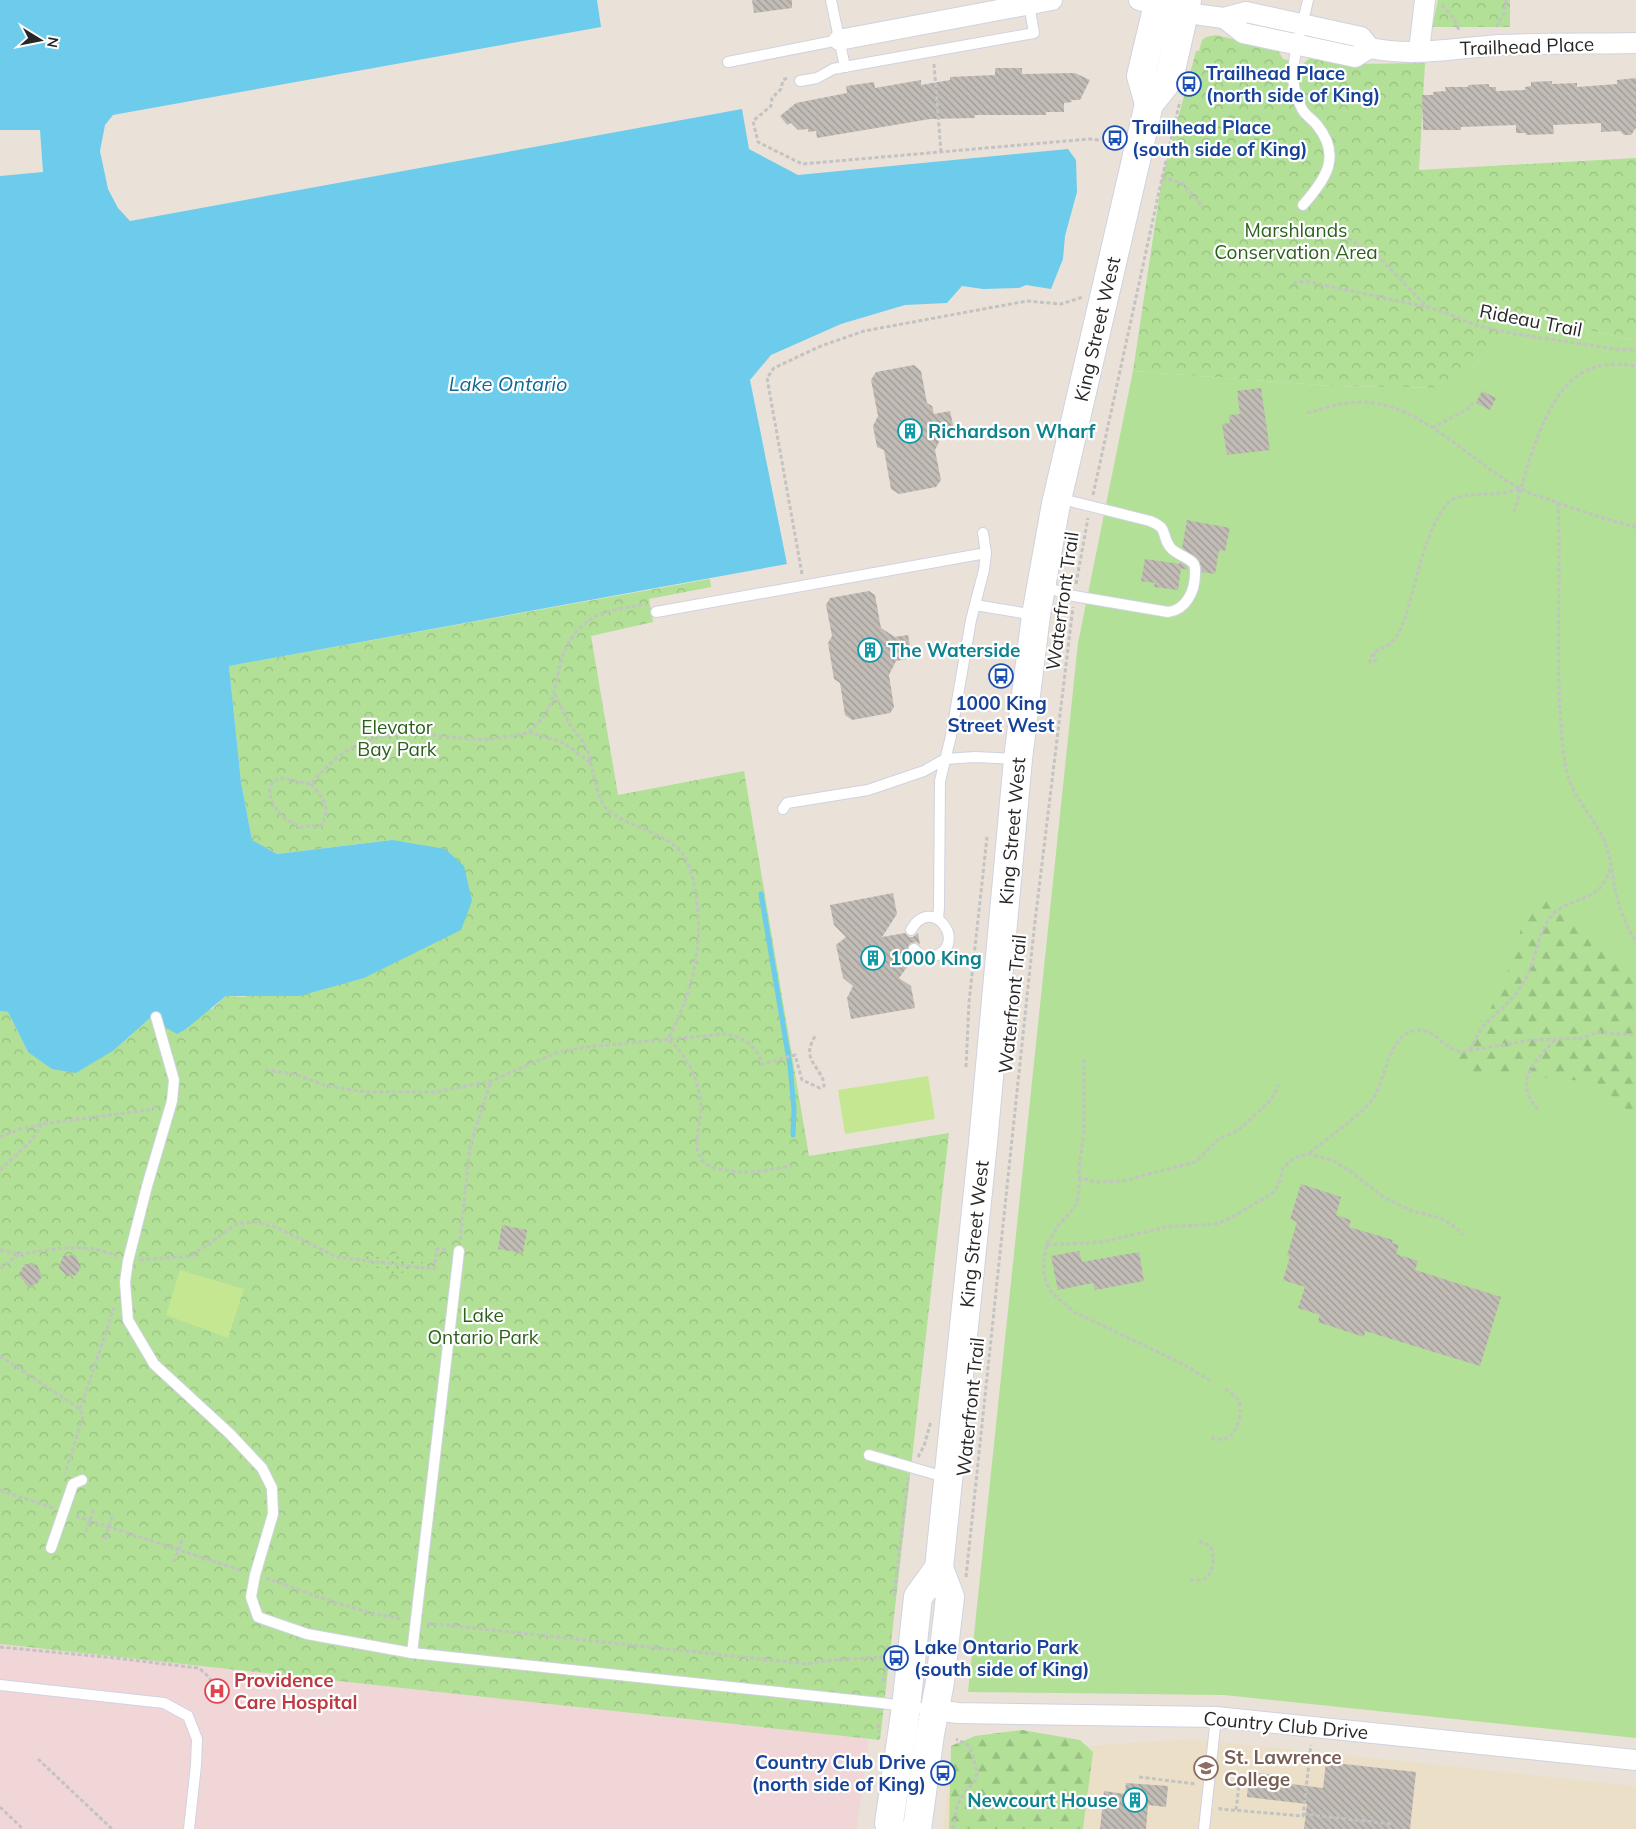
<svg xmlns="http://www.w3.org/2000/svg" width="1636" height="1829" viewBox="0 0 1636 1829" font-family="Mulish,sans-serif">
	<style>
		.education { fill: #ecdfc8 }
		.medical { fill: #f1d6d8 }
		.grass { fill: #b1e096 }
		.forest { fill: url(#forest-firs) }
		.park { fill: url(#park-crowns) }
		.garden { fill: url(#garden-dots) }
		.pitch { fill: #c5e792 }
		.water { fill: #6dcceb }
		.pier { fill: #eae2d9 }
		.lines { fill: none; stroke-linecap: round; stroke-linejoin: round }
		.stream { stroke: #6dcceb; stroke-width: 5 }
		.building { fill: url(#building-back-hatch) }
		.lane-casing { stroke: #cfd2e0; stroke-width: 12 }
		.street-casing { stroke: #cfd2e0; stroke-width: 22 }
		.secondary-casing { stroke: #cfd2e0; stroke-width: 30 }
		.path { stroke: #c3c3c3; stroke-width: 3; stroke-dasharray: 4 2.5; stroke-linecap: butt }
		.lane { stroke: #fff; stroke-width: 10 }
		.street { stroke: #fff; stroke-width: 20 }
		.secondary { stroke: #fff; stroke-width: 28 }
		.labels { text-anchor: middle; stroke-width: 4.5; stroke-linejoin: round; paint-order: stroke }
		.street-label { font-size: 19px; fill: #272727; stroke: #fff }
		.transit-label { font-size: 19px; font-weight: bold; fill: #164399; stroke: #fff; text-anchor: start }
		.park-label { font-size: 19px; fill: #2b611b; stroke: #fff }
		.culture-label { font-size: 19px; font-weight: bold; fill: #0d838f; stroke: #fff; text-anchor: start }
		.health-label { font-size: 19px; font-weight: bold; fill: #be3a42; stroke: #fff; text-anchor: start }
		.education-label { font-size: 19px; font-weight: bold; fill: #785e54; stroke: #fff; text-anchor: start }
		.water-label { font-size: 20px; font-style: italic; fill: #106893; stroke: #fff }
	</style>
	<defs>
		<pattern id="forest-firs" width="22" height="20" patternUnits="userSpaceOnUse" patternTransform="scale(1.25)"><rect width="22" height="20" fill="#b1e096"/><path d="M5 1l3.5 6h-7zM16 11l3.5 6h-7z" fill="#98c081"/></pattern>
		<pattern id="park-crowns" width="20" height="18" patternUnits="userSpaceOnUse" patternTransform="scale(1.25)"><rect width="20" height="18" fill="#b1e096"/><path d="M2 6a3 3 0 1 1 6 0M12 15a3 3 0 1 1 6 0" fill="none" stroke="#98c081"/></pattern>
		<pattern id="garden-dots" width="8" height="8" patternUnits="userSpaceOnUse" patternTransform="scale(1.25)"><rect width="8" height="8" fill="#b1e096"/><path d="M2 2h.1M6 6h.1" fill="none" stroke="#98c081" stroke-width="1.8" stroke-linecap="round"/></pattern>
		<pattern id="building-back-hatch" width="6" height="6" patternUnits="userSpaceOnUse" patternTransform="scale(1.25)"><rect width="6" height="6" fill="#c2bcb6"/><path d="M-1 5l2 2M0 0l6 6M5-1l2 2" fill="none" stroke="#9e9994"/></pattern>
	</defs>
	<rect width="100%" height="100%" fill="#eae2d9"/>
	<path class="education" d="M1192,1739l444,47v43h-693l10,-86 87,6z"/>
	<path class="medical" d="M0,1644l869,95 -12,90h-857z"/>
	<path class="grass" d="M1533,317l103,24v1397l-412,-43 -256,-3 110,-1049 55,-272 200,15 113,2z"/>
	<g class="forest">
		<path d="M1547,896l20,10 69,75v137l-40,-36 -131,-11 -13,-12 39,-51 21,-47 17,-61z"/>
		<path d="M1022,1730l58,10 13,12 -10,77h-134l2,-83 24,-10z"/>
	</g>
	<g class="park">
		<path d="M1438,0h72v27h-78z"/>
		<path d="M1216,35l62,15 5,9 20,5 8,-7 46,7 68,-1 -6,107 217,-12v183l-103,-24 -87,71 -113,-2 -200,-15 29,-193 34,-127h3l3,-11 4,-3z"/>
		<path d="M710,579l1,8 -62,12 4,23 -62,14 27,159 126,-24 65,385 140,-23 -69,607 -880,-96v-633l8,1 20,40 86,-2 35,-31 63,-10 14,-13 19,1 147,-157 -115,14 -25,-14 -11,-58 -12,-116z"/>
	</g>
	<path class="garden" d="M398,1253l7,4 2,3 16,2 -1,11c-5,0 -13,-3 -17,-1 -9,3 -13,5 -19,-3l-23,-3 2,-11 22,3 3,-3z"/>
	<g class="pitch">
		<path d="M928,1076l7,43 -90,15 -7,-44z"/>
		<path d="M180,1270l64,19 -16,49 -62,-23z"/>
	</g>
	<path class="water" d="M0,0h597l4,27 -488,88 -8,10 -5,26 8,38 10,19 12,13 612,-112 7,40 49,26 270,-26 8,11 1,32 -12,44 -2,23 -12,30 -25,-4 -7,3 -36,1 -21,-3 -15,17 -42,2 -64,19 -70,31 -21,25 37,184 -558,102 12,116 11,58 25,14 115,-14 53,9 19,17 8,35 -11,29 -97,48 -65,18h-73l-40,33 -9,5 -12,-7 -4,-11 -12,3 -35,31 -38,23 -24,-4 -24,-17 -20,-40 -8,-1z"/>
	<path class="pier" d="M0,130h40l3,42 -43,4z"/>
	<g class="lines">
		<path class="stream" d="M761,894l29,172 4,43 -1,26"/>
	</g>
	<g class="building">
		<path d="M752,0h40v8l-38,5z"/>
		<path d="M995,68h27v6l53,-1 15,7 -10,20h-9l1,2 -8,1v9h-18v3h-71v3l-45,1 -113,19 -1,-7 -8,1v-3l-10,1 -7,-7 -4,2 -7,-9 16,-13 51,-10 -1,-7 28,-4 1,6 46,-8v5l29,-5v-3l45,-2z"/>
		<path d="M1636,78v50l-5,7h-7l-4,-4 -19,1v-9l-48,2 1,9 -28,1v-2h-10v-8l-55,2v3h-38l-1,-35h11v-3l13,-1 -1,-4h23v-2l21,-1v3h7v4l29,-1v-3l6,-1v-4l21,-1v3l25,-1v4l40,-3v-4z"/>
		<path d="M914,365l7,6 6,32 5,3 2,8 16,-3 4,18 -17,3 2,10 -4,8 6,30 -5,7 -37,7 -8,-5 -7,-39 -7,-3 -4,-21 5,-10 -7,-36 5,-8z"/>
		<path d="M1261,388l9,62 -43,5 -5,-31 8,-1 -1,-8 11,-1 -3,-23z"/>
		<path d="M1482,391l14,7 -6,12 -14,-7z"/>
		<path d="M1187,520l43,8 -5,23 -6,-1 -4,24 -13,-2 -3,-12 -17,-12z"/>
		<path d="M1145,559l34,5 1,-2 6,4 2,4 -7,-2 -3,22 -24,-3 1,-4 -14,-2z"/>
		<path d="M869,591l6,4 6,33 14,9 13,-2 4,23 -16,3 -7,14 5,32 -4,6 -38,7 -7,-5 -5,-32 -6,-4 -6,-36 4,-7 -6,-31 4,-7z"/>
		<path d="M893,893l4,21 -15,23 23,-4 4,4h4l5,-4 2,12 -4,-3 -5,1 -2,2 -2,5h-3l4,16 -9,12 12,8 4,22 -64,11 -4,-21 6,-12 -10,-8 -7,-33 10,-8 -12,-12 -4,-20z"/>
		<path d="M1301,1184l40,13 -5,18 15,5 -2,7 44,13 -1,3 7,2 -3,9 22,7 -3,9 86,27 -21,69 -115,-35 -1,6 -46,-15 2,-7 -22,-7 7,-21 -22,-7 7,-23 -3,-1 10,-34 -7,-3z"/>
		<path d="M502,1225l25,5 -4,23 -25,-4z"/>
		<path d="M1079,1251l3,11 57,-10 5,29 -49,9 -2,-7 -35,7 -7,-34z"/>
		<path d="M75,1255l6,12 -5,8 -9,1 -8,-8 4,-12z"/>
		<path d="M25,1264l12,1 5,11 -5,8 -10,2 -8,-12z"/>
		<path d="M1326,1762l90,10 -6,57h-106l3,-25 -60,-7 2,-25 42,5v7l32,4z"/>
		<path d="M1126,1783l42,3 -2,21 -18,-2 -2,24h-46l4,-38 21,3z"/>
	</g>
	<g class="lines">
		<g class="lane-casing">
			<g id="lane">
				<path d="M831,0l14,67"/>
				<path d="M728,62l111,-22"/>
				<path d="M800,81l17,-3 16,-9 201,-36 -5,-29"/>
				<path d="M1303,205c23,-26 39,-49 14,-80 -4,-5 -9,-8 -13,-13 -4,-5 -7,-15 -9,-22 -7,-23 8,-66 13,-90"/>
				<path d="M1042,586l32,10 94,16c18,-2 27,-21 27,-38 0,-4 1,-8 -2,-11 -6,-7 -17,-8 -23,-16 -10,-13 0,-18 -20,-26l-92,-23"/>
				<path d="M975,605l60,10"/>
				<path d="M656,612l330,-59"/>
				<path d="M783,809l4,-6 81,-13 56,-19 21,-12 30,-2 42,2"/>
				<path d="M938,919l1,-12 1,-126 11,-45 20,-116 13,-50 2,-17 -3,-20"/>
				<path d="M911,930c21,-37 58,14 24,26 -8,2 -15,-1 -21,-7"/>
				<path d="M156,1017l18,63 -2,21 -25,85 -19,75 -3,21 3,38 26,44 76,70 32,34 10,20 1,26 -18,61 -4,22 7,20 49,17 105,19 469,50 53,7"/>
				<path d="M869,1455l79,23"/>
				<path d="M51,1548l22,-64 9,-4"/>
				<path d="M412,1653l47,-402"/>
				<path d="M0,1685l164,18 24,13 9,23 -1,26 -7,64"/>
				<path d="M1204,1829l12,-112"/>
			</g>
		</g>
		<g class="street-casing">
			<g id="street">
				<path d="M1139,0l62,15 23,3 22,-6 115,25 9,11c42,9 86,0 129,-3 45,-2 91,-1 137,-2"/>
				<path d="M1224,18l19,15 112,24 15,-9"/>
				<path d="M839,40l213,-40"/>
				<path d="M1419,51l6,-51"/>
				<path d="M935,1710l23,3 258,4 420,43"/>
			</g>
		</g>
		<g class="secondary-casing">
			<g id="secondary">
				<path d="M1149,104l-8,-28 18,-76"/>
				<path d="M892,1829l-3,-6 17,-116 12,-110 21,-29"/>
				<path d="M917,1829l13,-95 10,-52 10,-85 -11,-29 44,-425 35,-384 18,-144 20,-111 93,-400 20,-25 18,-79"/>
			</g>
		</g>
		<g class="path">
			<path d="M1442,5l12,14 5,11"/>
			<path d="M1496,27l8,-13 2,-14"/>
			<path d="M934,64l7,88"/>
			<path d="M787,78l-4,2 -2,9 -9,9 -1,8 -18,15 5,21 44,22 287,-25 10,1"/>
			<path d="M1162,178l19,4 22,25"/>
			<path d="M1332,228l51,33 44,46 17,5 34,14 38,8 99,15 21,1"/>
			<path d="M1293,283l12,-2 122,26"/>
			<path d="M1307,413c18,-5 36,-11 56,-11 58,1 108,61 158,87 9,5 21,8 32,12 27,10 55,19 83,26"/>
			<path d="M1432,428l36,-19 5,-6"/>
			<path d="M1093,495l69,-317 18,-77"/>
			<path d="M1558,503c3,69 -2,139 2,208 2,23 2,50 10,71 8,21 24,36 33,56 7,16 9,34 12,51 4,19 11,37 21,53"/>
			<path d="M1514,512c13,-41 28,-113 66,-138 16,-11 37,-11 56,-8"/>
			<path d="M802,574l-35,-196 7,-10 47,-22 43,-15 163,-30 34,3 22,-7"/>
			<path d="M1076,584l12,-66"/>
			<path d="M1373,653l3,6 -2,3h-4c0,-12 14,-13 21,-19 5,-5 8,-11 11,-17 12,-29 25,-116 54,-128 9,-4 20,-3 30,-4 12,0 23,-2 35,-5"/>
			<path d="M555,694c4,9 8,18 13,27 5,10 15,18 19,28 4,12 11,51 18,58 19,19 49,22 70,39 13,10 17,27 20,43 10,54 -2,102 -27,150"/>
			<path d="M529,732l35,11 27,20"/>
			<path d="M311,784c13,16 20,21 11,41l-22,2 -16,-9 -10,-12 -5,-13 3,-10 8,-5 31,6c38,-46 73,-55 131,-48 21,2 40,6 61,1 7,-1 19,-2 26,-5 2,-2 5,-6 8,-8 22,-22 17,-49 28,-74 4,-10 14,-23 23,-29 16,-12 39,-13 58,-17"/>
			<path d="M669,1040c19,17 31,41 32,68 0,16 -10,38 1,52 8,10 29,11 40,12 16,1 34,-4 50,-6"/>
			<path d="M1470,1050c5,-10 10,-22 18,-29 16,-14 31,-27 40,-47 9,-19 10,-44 25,-60 13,-13 35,-14 47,-26 5,-6 8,-14 11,-21"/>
			<path d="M1084,1059v71l-5,40 1,8 18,4 25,-1 72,-19 25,-24 17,-7 8,-7 26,-24 8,-15"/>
			<path d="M966,1067l3,-65 18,-165"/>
			<path d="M265,1070l29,4 34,12 38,6h69l56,-11 67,-29 29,-5 136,-13c19,2 34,11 39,30l33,-9 7,25 18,8 4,-2v-4c-8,-20 -23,-24 -8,-47"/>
			<path d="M1538,1109c-26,-27 -3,-48 17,-69"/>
			<path d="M0,1137l17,-7 25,-6 106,-14 9,-4"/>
			<path d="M1310,1153c18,-17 51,-36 64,-56 12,-19 15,-66 44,-67 18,-1 25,19 44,22l68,-12 53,-2 14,-6 39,3"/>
			<path d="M0,1170l30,-28 12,-18"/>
			<path d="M1080,1178l-3,25 -8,11 -9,9 -13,20 -3,16v18l7,15 23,20 105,50 34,20"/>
			<path d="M460,1240l10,-94 21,-65"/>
			<path d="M1047,1245l55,-3 64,-15 50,-3 13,-5 44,-26 5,-7 5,-18 8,-8 9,-4 9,-2 25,7 20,13 29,23 29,14 29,7 14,9 8,8"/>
			<path d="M0,1250l19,4 -19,15"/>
			<path d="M19,1254c35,-4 64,-13 98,2"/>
			<path d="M140,1260l51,-4 45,-32 18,-2 19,4 15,7 49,24 97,12 3,-20 10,1"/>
			<path d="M0,1356l80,53 3,8 -18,56"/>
			<path d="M80,1409l34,-101"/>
			<path d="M1211,1438c5,1 12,2 16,0 10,-4 16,-26 12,-36 -2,-6 -9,-10 -14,-13"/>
			<path d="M918,1457l6,-11 7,-25"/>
			<path d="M0,1490l53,18"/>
			<path d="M76,1516l167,55"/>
			<path d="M86,1532l8,-24"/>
			<path d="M105,1539l8,-25"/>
			<path d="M174,1562l9,-25"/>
			<path d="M966,1577l68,-647 39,-323"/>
			<path d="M266,1578c45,16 90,34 137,41"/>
			<path d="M1190,1580c5,0 11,1 16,-2 7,-4 9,-23 5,-30 -3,-5 -9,-6 -14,-7"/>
			<path d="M894,1596l14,-118"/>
			<path d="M427,1623l380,41 26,-4 51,-3"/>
			<path d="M0,1647l114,11 84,10c13,8 20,21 23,36"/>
			<path d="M883,1682l6,-38"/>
			<path d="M878,1724l1,9"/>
			<path d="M38,1759l74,70"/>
			<path d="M1139,1777l57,7"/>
			<path d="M0,1807l23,22"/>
			<path d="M1220,1807v2l83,7 8,-71"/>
			<path d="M1236,1810l3,-25"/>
			<path d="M1303,1814l88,10"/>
			<path d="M953,1829l4,-23 7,-13 11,-12 2,-8 -7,-27 -14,-7"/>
		</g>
		<use href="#lane" class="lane"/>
		<use href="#street" class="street"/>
		<use href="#secondary" class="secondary"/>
	</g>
	<defs>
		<g id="bus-ring" transform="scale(1.25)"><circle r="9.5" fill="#fff" stroke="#1a4fb4" stroke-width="1.5"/><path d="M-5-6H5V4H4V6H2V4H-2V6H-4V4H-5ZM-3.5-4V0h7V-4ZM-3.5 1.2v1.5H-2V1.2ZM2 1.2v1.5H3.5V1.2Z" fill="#1a4fb4"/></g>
		<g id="building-ring" transform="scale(1.25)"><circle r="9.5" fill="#fff" stroke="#0f9aa8" stroke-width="1.5"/><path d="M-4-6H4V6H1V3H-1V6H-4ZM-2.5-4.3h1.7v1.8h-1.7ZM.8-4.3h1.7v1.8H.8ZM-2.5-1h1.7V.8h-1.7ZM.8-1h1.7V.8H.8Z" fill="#0f9aa8"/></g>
		<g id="hospital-ring" transform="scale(1.25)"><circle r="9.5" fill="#fff" stroke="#e0444e" stroke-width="1.5"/><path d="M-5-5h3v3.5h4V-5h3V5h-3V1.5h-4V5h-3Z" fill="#e0444e"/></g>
		<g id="university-ring" transform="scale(1.25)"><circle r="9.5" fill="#fff" stroke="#8d6e63" stroke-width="1.5"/><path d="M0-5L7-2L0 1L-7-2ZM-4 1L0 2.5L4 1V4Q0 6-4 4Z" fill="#8d6e63"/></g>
	</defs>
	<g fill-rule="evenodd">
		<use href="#bus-ring" x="1189" y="84"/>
		<use href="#bus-ring" x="1115" y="138"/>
		<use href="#building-ring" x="910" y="431"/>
		<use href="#building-ring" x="870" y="650"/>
		<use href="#bus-ring" x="1001" y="676"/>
		<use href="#building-ring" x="873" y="958"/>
		<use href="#bus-ring" x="896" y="1658"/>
		<use href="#hospital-ring" x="217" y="1691"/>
		<use href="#university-ring" x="1206" y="1768"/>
		<use href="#bus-ring" x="943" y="1773"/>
		<use href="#building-ring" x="1135" y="1800"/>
	</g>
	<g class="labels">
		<g class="street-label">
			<text transform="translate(1527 46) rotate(-2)" y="7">Trailhead Place</text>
			<text transform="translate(1531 320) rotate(11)" y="7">Rideau Trail</text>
			<text transform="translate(1097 329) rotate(-77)" y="7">King Street West</text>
			<text transform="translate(1062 601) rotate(-82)" y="7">Waterfront Trail</text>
			<text transform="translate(1012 831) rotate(-85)" y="7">King Street West</text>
			<text transform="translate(1012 1004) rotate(-84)" y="7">Waterfront Trail</text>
			<text transform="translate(974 1234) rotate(-84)" y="7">King Street West</text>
			<text transform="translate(970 1407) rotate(-84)" y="7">Waterfront Trail</text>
			<text transform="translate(1286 1725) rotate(5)" y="7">Country Club Drive</text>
		</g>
		<g class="transit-label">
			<text x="1206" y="80">Trailhead Place<tspan x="1206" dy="22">(north side of King)</tspan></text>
			<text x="1132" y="134">Trailhead Place<tspan x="1132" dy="22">(south side of King)</tspan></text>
			<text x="1001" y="710" text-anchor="middle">1000 King<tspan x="1001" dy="22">Street West</tspan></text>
			<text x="914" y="1654">Lake Ontario Park<tspan x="914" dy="22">(south side of King)</tspan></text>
			<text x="926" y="1769" text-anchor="end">Country Club Drive<tspan x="926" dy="22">(north side of King)</tspan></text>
		</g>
		<g class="park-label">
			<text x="1296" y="237">Marshlands<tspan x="1296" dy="22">Conservation Area</tspan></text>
			<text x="397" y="734">Elevator<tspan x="397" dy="22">Bay Park</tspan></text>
			<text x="483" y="1322">Lake<tspan x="483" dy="22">Ontario Park</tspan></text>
		</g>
		<g class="culture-label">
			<text x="928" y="438">Richardson Wharf</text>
			<text x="888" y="657">The Waterside</text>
			<text x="890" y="965">1000 King</text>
			<text x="1118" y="1807" text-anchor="end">Newcourt House</text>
		</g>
		<g class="health-label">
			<text x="234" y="1687">Providence<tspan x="234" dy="22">Care Hospital</tspan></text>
		</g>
		<g class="education-label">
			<text x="1224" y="1764">St. Lawrence<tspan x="1224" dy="22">College</tspan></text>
		</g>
		<g class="water-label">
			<text x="508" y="391">Lake Ontario</text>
		</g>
	</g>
	<g transform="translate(40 40) rotate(100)" stroke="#ffffff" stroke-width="4" paint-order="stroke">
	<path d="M0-4L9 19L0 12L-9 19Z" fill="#272727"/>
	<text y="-8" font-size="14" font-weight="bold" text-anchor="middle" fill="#272727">N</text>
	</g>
</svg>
